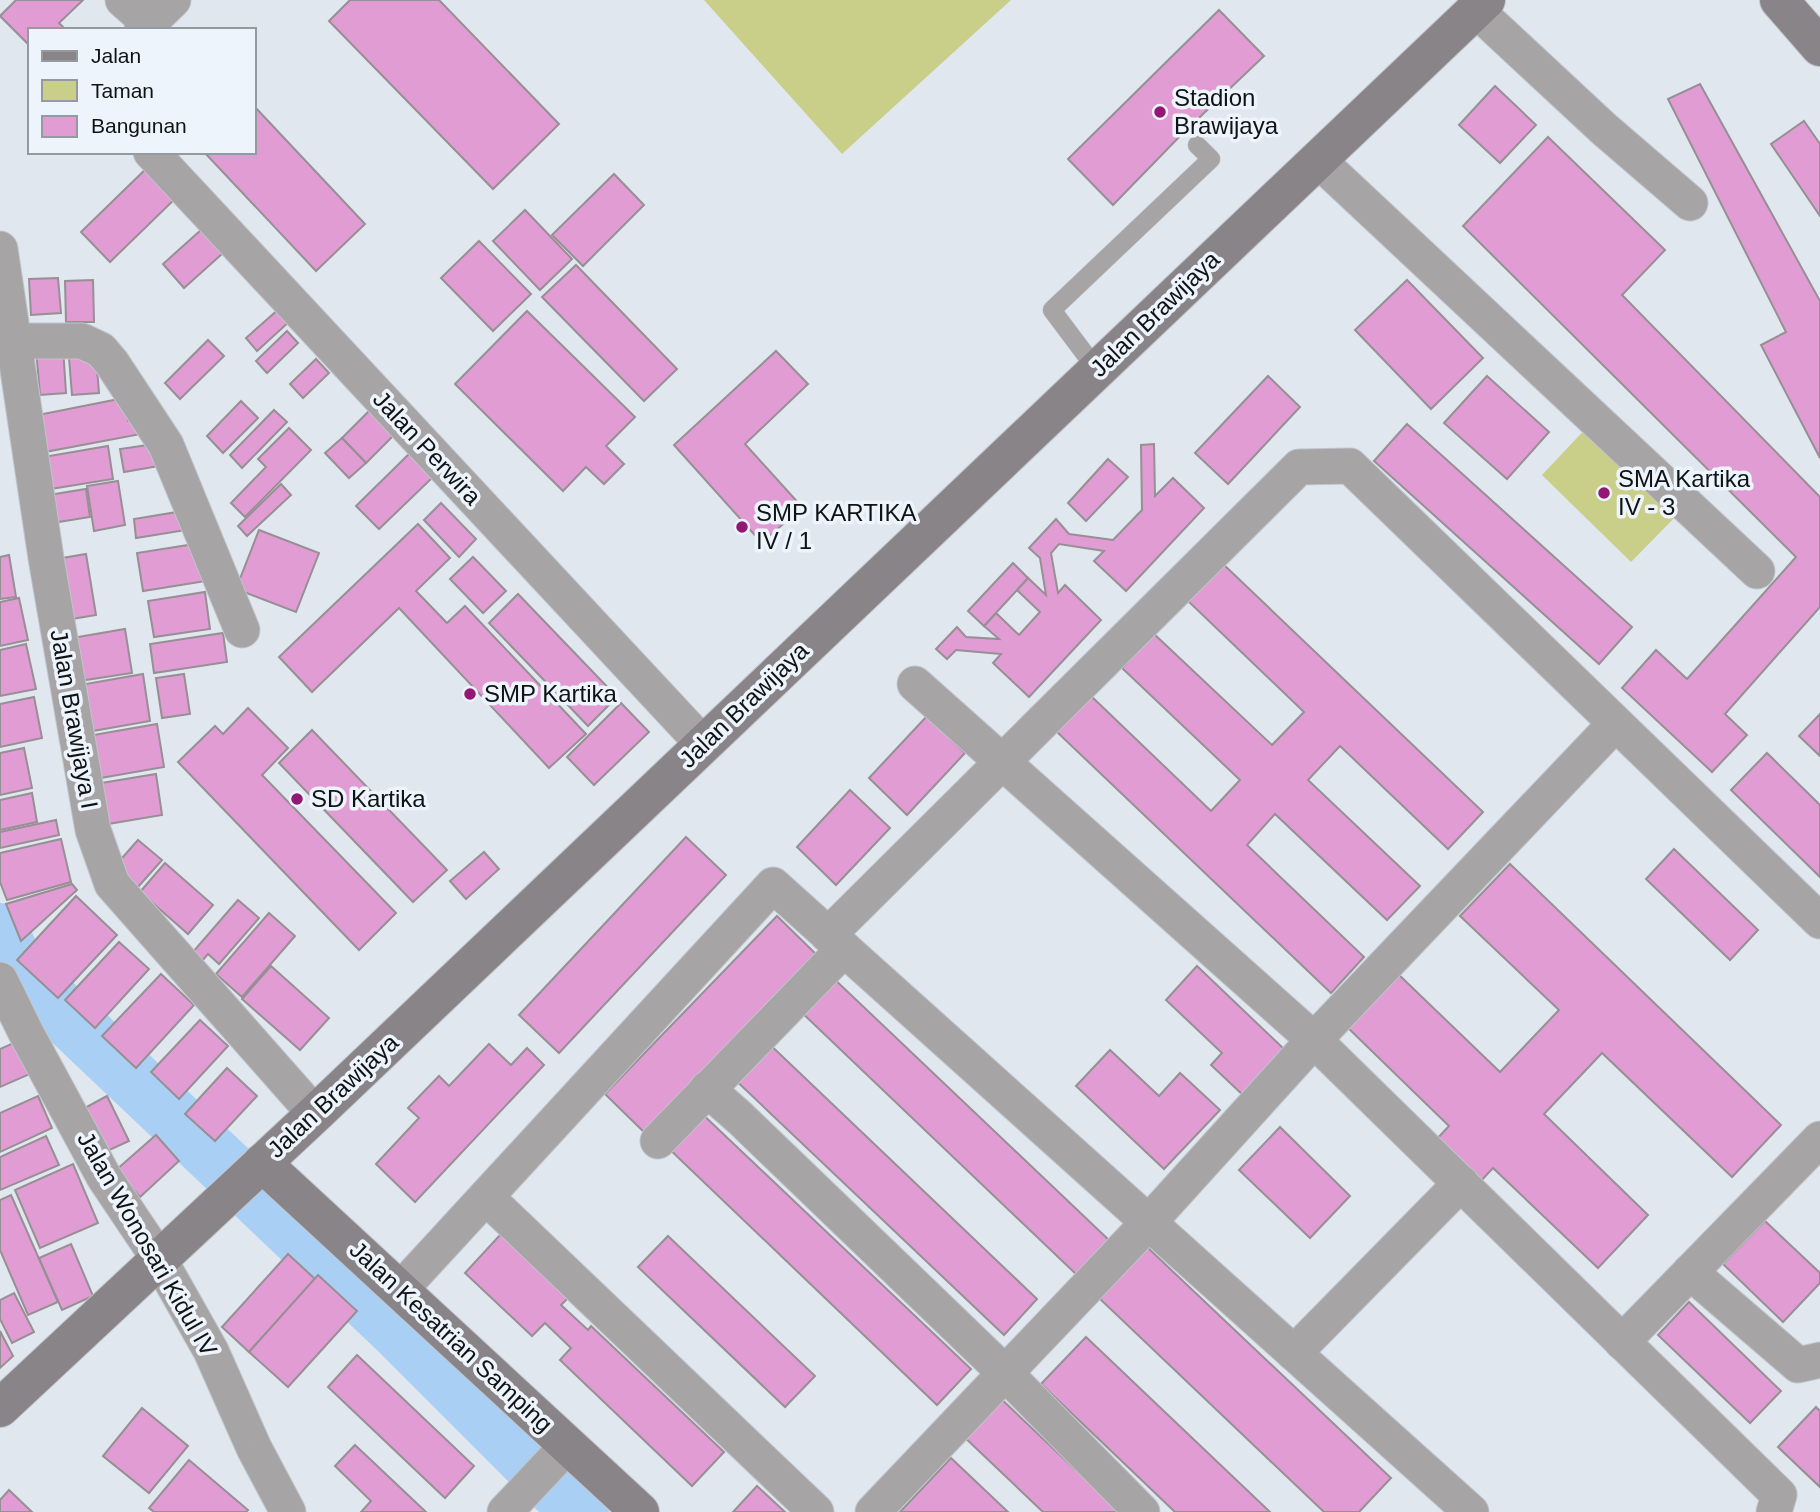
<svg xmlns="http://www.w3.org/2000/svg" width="1820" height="1512" viewBox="0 0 1820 1512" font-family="Helvetica,sans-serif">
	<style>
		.green { fill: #c9cf89 }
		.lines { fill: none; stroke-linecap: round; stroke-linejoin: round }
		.river { stroke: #a9d0f4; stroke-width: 58 }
		.building { fill: #e29cd4; stroke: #968f94; stroke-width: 2 }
		.lane-casing { stroke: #bfc5cb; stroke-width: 19 }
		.street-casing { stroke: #bfc5cb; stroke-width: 37 }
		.secondary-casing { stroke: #bfc5cb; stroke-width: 40 }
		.lane { stroke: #a7a4a6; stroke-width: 18 }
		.street { stroke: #a7a4a6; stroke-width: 35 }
		.secondary { stroke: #898488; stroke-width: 38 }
		.poi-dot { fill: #931773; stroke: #edf4fb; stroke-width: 2.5 }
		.labels { text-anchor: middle; stroke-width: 7; stroke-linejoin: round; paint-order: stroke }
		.poi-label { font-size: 24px; fill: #101315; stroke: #edf4fb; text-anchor: start }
		.street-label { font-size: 24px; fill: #101315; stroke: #edf4fb }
	</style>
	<rect width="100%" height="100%" fill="#e0e7ee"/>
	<g class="green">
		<path d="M704,0h307l-169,154z"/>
		<path d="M1592,422l90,88 -51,52 -89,-87z"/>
	</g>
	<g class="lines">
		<path class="river" d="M0,932l14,31 12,15 373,353 181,181"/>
	</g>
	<g class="building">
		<path d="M16,0h67l-24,23 7,7h-36v16l-30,-30z"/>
		<path d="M350,0h89l120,124 -66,65 -164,-168z"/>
		<path d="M1219,10l45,46 -81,77 -70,72 -45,-46z"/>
		<path d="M1700,84l120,217v157l-59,-113 25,-13 -118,-233z"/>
		<path d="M1495,86l41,39 -36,38 -41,-38z"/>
		<path d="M254,106l111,118 -49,47 -112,-119h50z"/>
		<path d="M1804,121l16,23v72l-49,-72z"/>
		<path d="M1548,137l117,113 -43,45 198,202v110l-95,107 22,21 -35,37 -90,-84 34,-38 31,29 109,-122 -333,-331z"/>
		<path d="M153,162l29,30 -72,70 -29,-30z"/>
		<path d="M614,174l30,31 -61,61 -31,-31z"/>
		<path d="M525,210l47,49 -32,31 -47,-49z"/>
		<path d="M211,221l21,24 -48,43 -21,-24z"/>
		<path d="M479,241l52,53 -38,37 -52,-53z"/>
		<path d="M576,265l101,104 -33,32 -102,-104z"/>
		<path d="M58,278l3,35 -30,2 -2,-36z"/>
		<path d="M93,280l1,42h-28l-1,-41z"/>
		<path d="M1407,280l76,78 -52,51 -76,-79z"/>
		<path d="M280,308l10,13 -33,30 -11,-13z"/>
		<path d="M527,311l108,106 -29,29 18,18 -20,20 -18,-17 -23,24 -108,-107z"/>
		<path d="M287,331l11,12 -31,30 -11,-12z"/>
		<path d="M208,340l16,16 -44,43 -15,-16z"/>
		<path d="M63,347l3,46 -26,2 -4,-46z"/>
		<path d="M776,351l32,33 -63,60 57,63 -40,36 -88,-98z"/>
		<path d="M96,356l3,37 -27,2 -3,-37z"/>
		<path d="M316,359l13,14 -26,25 -13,-14z"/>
		<path d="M1268,376l32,31 -72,77 -33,-31z"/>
		<path d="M1487,376l62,56 -42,47 -63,-56z"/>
		<path d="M124,398l4,23 15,-2 3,14 -101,19 -7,-37z"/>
		<path d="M241,401l17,17 -35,35 -16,-17z"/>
		<path d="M274,410l13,12 -45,46 -12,-13z"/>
		<path d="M370,410l24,25 -28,28 -24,-25z"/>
		<path d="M1407,424l225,203 -33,37 -225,-203z"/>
		<path d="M289,428l22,22 -66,67 -14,-14 35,-36 -8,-8z"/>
		<path d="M342,438l24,25 -17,15 -24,-25z"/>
		<path d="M155,444l4,22 -35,6 -4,-23z"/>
		<path d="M1154,444l1,52 18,-18 31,30 -78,83 -32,-30 10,-10 -45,-7 -8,9 7,40 7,-8 36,35 -72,77 -36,-34 8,-9 -45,-4 -9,9 -11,-10 21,-22 9,10 33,2 -15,-13 12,-13 23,22 21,-23 -23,-22 11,-12 18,17 -6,-37 -11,-10 27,-29 13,15 44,6 29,-30 -1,-65z"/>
		<path d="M108,446l5,33 -75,12 -6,-32z"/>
		<path d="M410,453l23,24 -54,52 -23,-23z"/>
		<path d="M1108,459l20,18 -42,44 -18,-18z"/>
		<path d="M118,481l7,44 -31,6 -7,-45z"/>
		<path d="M281,484l10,11 -44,41 -9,-10z"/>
		<path d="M86,489l4,28 -44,7 -4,-28z"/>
		<path d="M441,503l35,36 -17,18 -35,-37z"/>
		<path d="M183,511l3,19 -50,8 -2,-19z"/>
		<path d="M418,524l32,34 -34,33 31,32 18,-17 121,128 -37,34 -150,-160 -87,84 -33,-35z"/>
		<path d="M259,530l60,23 -23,59 -60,-23z"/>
		<path d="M201,543l5,38 -63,10 -6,-38z"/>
		<path d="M86,554l10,61 -30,5 -10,-61z"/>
		<path d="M9,555l7,42 -16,2v-42z"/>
		<path d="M473,557l33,34 -23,22 -33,-34z"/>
		<path d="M1013,563l15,15 -44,48 -16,-15z"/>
		<path d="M1222,563l261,249 -35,37 -108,-103 -32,34 112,106 -33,34 -112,-106 -28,31 117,112 -33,36 -274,-261 34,-36 120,115 29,-31 -118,-112 32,-34 118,111 32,-33 -117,-112z"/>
		<path d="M205,592l5,37 -56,8 -6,-36z"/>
		<path d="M518,594l99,103 -29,29 -99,-103z"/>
		<path d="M19,598l9,42 -28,6v-44z"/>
		<path d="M125,629l7,44 -53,8 -7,-43z"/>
		<path d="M223,633l4,29 -73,11 -4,-29z"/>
		<path d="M26,644l10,45 -36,7v-46z"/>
		<path d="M143,674l7,47 -63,11 -7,-47z"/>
		<path d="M184,674l6,40 -28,4 -6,-40z"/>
		<path d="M34,697l8,41 -42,9v-43z"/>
		<path d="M621,703l28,29 -55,53 -27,-28z"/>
		<path d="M248,708l40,40 -26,27 134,138 -37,37 -181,-188 37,-36 8,8z"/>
		<path d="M1820,714v42l-21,-20z"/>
		<path d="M927,716l38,37 -58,62 -38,-37z"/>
		<path d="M157,724l7,43 -75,13 -7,-43z"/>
		<path d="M312,730l135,140 -34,32 -134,-139z"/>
		<path d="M24,748l8,40 -32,7v-42z"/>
		<path d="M1767,753l53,52v72l-89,-87z"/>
		<path d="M156,774l6,41 -66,11 -7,-41z"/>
		<path d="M850,790l40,38 -54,57 -39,-38z"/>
		<path d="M32,793l5,29 -37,8v-30z"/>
		<path d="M56,820l3,15 -59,13v-16z"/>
		<path d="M686,837l40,38 -167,178 -40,-38z"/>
		<path d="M61,839l10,43 -64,18 -7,-18v-29z"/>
		<path d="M138,840l24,20 -24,27 -23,-21z"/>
		<path d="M1674,849l84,81 -28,30 -84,-81z"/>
		<path d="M484,852l15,17 -33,30 -16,-18z"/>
		<path d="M165,863l48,42 -25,29 -48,-42z"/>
		<path d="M1510,864l271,261 -49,52 -130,-124 -58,61 104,101 -50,53 -105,-100 -14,15 -44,-42 14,-15 -103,-100 51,-53 103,99 59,-62 -99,-94z"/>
		<path d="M72,884l5,6 -56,51 -15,-37z"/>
		<path d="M76,896l41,39 -59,63 -41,-38z"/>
		<path d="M238,900l21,18 -40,46 -11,-10 -13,15 -10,-8z"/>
		<path d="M269,913l26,23 -53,61 -26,-23z"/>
		<path d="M777,916l44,43 -172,178 -44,-43z"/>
		<path d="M119,942l30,27 -54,59 -30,-28z"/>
		<path d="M271,966l58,52 -29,32 -58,-51z"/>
		<path d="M1197,966l89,85 -42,45 -33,-31 11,-12 -56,-53z"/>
		<path d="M161,974l33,31 -58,63 -34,-32z"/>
		<path d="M830,975l280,266 -32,35 -280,-267z"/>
		<path d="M200,1020l28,26 -49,53 -28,-27z"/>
		<path d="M763,1038l274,261 -33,36 -275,-261z"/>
		<path d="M18,1041l14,32 -32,14v-38z"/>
		<path d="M489,1044l22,21 16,-17 17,17 -129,137 -39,-38 43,-46 -11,-10 31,-32 10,10z"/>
		<path d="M1110,1050l49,46 21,-23 40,37 -56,59 -88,-83z"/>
		<path d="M227,1068l30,28 -42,45 -30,-27z"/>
		<path d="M38,1096l14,32 -52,24v-39z"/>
		<path d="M107,1096l22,45 -24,11 -22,-43z"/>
		<path d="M698,1110l273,259 -34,36 -272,-260z"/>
		<path d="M1280,1127l70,69 -40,42 -71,-68z"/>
		<path d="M156,1135l23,26 -39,36 -24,-27z"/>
		<path d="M46,1136l13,29 -59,25v-33z"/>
		<path d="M73,1164l25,59 -58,25 -25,-58z"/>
		<path d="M11,1195l47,107 -30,13 -28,-65v-50z"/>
		<path d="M1765,1221l55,52v10l-37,39 -60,-58z"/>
		<path d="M501,1234l67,64 -7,7 27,25 3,-4 133,126 -32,34 -132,-126 11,-12 -26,-25 -13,13 -67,-63z"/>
		<path d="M668,1236l147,140 -30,31 -147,-140z"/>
		<path d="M71,1244l22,52 -31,14 -23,-52z"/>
		<path d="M1147,1247l244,231 -32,34h-35l-225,-214z"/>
		<path d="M288,1254l27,25 -66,73 -27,-25z"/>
		<path d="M318,1275l39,36 -69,76 -39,-35z"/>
		<path d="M14,1293l20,39 -22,11 -12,-24v-19z"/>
		<path d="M1689,1302l92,89 -31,32 -92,-88z"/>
		<path d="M0,1331l13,25 -13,12z"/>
		<path d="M1086,1337l184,175h-95l-134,-128z"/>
		<path d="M357,1355l117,111 -29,32 -117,-111z"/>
		<path d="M997,1395l123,117h-77l-82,-78z"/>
		<path d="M1816,1407l4,4v76l-42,-40z"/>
		<path d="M142,1408l46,38 -39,47 -46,-37z"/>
		<path d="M355,1445l71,67h-65l10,-11 -36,-35z"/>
		<path d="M951,1458l57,54h-108z"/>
		<path d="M189,1460l59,50 -2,2h-92l-5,-4z"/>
		<path d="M757,1486l28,26h-52z"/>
		<path d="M9,1490l23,22h-32v-12z"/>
	</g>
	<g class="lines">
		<g class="lane-casing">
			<path id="lane" d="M1097,370l-45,-60 159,-151 -14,-14"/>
		</g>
		<g class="street-casing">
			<g id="street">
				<path d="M123,0l26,23"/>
				<path d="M1476,10l128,119 86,74"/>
				<path d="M142,30l31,-30"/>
				<path d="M151,152l552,592"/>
				<path d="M1318,160l439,411"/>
				<path d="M0,249l46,309 47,272 19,54 203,230"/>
				<path d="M13,341h69l19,9 11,13 54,82 76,185"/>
				<path d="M915,684l399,356 465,455 -5,17"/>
				<path d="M828,935l471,-468 51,-1 470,455"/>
				<path d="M0,980l26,53 78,144 55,82 52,92 43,97 34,64"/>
				<path d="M707,1089l33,29 265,255 137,139"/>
				<path d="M658,1141l186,-192"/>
				<path d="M486,1197l330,315"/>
				<path d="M1690,1272l108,93 22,-5"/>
				<path d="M400,1290l373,-405 698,627"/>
				<path d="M1622,1342l198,-203"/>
				<path d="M1294,1353l167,-170"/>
				<path d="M505,1512l63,-67"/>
				<path d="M873,1512l276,-290 165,-182 301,-316"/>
			</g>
		</g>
		<g class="secondary-casing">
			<g id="secondary">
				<path d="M1779,0l41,47"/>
				<path d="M262,1163l378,349"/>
				<path d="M0,1408l315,-294 1171,-1114"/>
			</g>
		</g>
		<use href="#lane" class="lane"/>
		<use href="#street" class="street"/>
		<use href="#secondary" class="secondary"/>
	</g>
	<g class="poi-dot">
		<circle cx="1160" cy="112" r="7"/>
		<circle cx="1604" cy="493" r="7"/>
		<circle cx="742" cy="527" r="7"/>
		<circle cx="470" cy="694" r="7"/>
		<circle cx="297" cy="799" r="7"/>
	</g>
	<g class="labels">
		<g class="poi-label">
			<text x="1174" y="106">Stadion<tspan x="1174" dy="28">Brawijaya</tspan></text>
			<text x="1618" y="487">SMA Kartika<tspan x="1618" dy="28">IV - 3</tspan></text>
			<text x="756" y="521">SMP KARTIKA<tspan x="756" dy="28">IV / 1</tspan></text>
			<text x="484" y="702">SMP Kartika</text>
			<text x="311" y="807">SD Kartika</text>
		</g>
		<g class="street-label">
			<text transform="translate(1155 314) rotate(-44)" y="8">Jalan Brawijaya</text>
			<text transform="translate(427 448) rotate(47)" y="8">Jalan Perwira</text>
			<text transform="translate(744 705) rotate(-44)" y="8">Jalan Brawijaya</text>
			<text transform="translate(74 719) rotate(80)" y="8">Jalan Brawijaya I</text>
			<text transform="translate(333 1096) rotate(-43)" y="8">Jalan Brawijaya</text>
			<text transform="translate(147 1244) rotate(60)" y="8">Jalan Wonosari Kidul IV</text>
			<text transform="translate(451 1337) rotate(43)" y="8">Jalan Kesatrian Samping</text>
		</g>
	</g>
	<rect x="28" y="28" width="228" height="126" fill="#edf4fb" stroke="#959a9f" stroke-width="2"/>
	<rect x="42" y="51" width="35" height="10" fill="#898488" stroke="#959a9f" stroke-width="2"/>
	<text x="91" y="63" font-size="21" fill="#101315">Jalan</text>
	<rect x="42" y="80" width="35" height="21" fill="#c9cf89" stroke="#959a9f" stroke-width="2"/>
	<text x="91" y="98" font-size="21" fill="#101315">Taman</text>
	<rect x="42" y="116" width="35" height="21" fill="#e29cd4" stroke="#959a9f" stroke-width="2"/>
	<text x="91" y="133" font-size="21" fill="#101315">Bangunan</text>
</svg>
